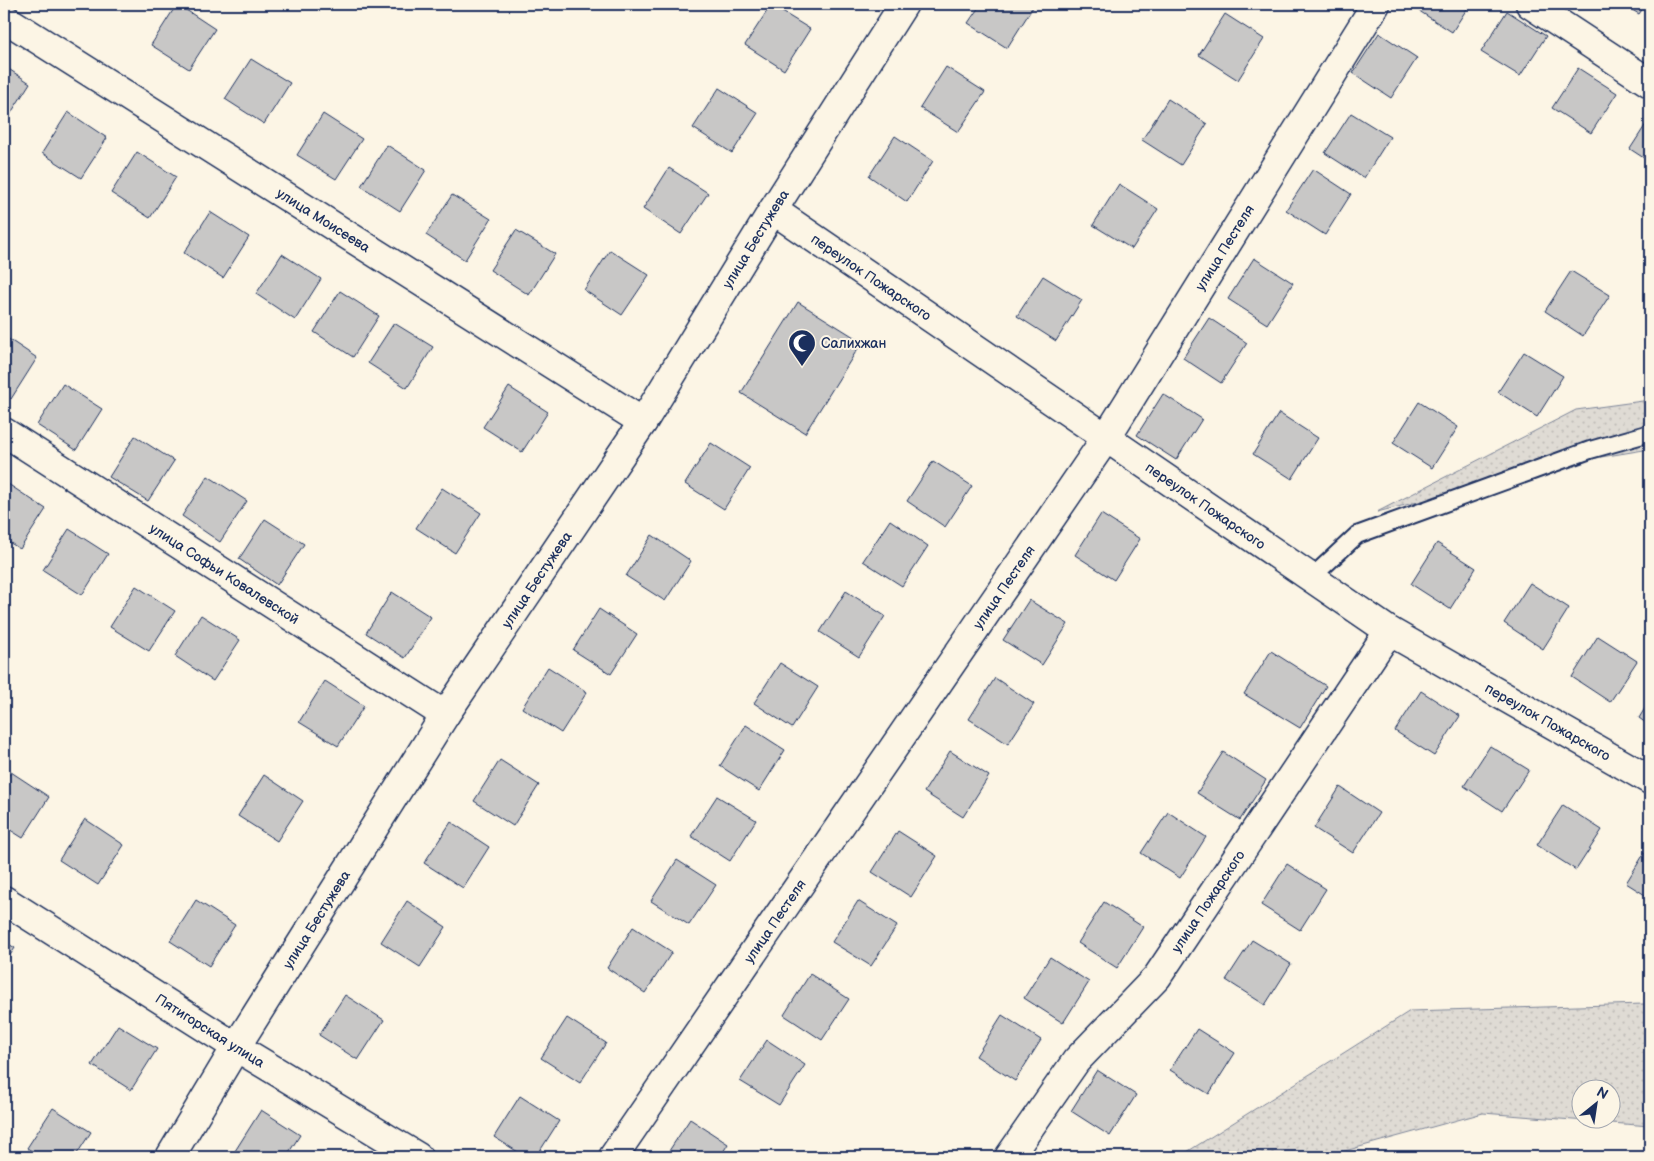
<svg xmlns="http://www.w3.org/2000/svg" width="1654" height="1161" viewBox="0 0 1654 1161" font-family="'Balsamiq Sans',sans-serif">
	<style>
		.grass { fill: url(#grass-dots); stroke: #7d8599; fill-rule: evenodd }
		.building { fill: #c8c7c6; stroke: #1b2f5e }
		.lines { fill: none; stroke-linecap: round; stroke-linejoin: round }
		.lane-casing { stroke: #1b2f5e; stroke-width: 20 }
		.street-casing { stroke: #1b2f5e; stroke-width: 31 }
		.lane { stroke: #fcf5e5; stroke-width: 16 }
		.street { stroke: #fcf5e5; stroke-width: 28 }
		.labels { text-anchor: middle; stroke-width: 4; stroke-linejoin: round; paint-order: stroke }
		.street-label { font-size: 14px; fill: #1b2f5e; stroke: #fcf5e5 }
		.poi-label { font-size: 14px; fill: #1b2f5e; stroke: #fcf5e5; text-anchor: start }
	</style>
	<defs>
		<pattern id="grass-dots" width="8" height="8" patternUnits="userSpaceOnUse" patternTransform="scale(1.25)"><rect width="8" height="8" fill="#dfdbd4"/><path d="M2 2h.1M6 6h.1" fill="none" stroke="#bfbcb8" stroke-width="1.8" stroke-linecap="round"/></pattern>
	</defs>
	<rect width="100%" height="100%" fill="#fcf5e5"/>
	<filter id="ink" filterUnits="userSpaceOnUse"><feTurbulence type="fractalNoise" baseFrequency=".02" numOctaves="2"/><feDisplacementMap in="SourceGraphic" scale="10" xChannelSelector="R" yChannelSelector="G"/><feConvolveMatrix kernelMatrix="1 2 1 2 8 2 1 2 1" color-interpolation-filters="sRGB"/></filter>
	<g filter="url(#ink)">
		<g class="grass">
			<path d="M1650,400v49l-49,8 -224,55 199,-102z"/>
			<path d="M1644,1004l6,1v121l-167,-13 -160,44h-144l231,-146zM1582,1088h30v30h-30z"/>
		</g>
		<g class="building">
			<path d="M177,4l38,25 -26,40 -38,-24z"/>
			<path d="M981,4h47l5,3 -26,41 -39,-25z"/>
			<path d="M1416,4h54l-18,28 -39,-25z"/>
			<path d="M1622,4h24l-7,10z"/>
			<path d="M771,5l39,24 -26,41 -39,-25z"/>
			<path d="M1507,11l39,25 -26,40 -39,-24z"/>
			<path d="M1225,14l39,25 -26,41 -39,-25z"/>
			<path d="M1379,33l38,25 -26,40 -38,-25z"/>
			<path d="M251,59l39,24 -26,41 -39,-25z"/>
			<path d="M4,66l26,17 -26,41z"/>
			<path d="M946,67l39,25 -27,40 -38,-24z"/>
			<path d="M1578,68l39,25 -26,40 -39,-25z"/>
			<path d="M719,88l39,25 -26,40 -39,-25z"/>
			<path d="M1168,99l39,25 -26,41 -39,-25z"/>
			<path d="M68,112l39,26 -26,40 -39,-25z"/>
			<path d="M1351,113l39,24 -26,41 -39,-25z"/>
			<path d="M323,114l39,25 -26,40 -39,-24z"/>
			<path d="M1650,118v44l-20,-13z"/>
			<path d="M895,136l38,25 -26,41 -38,-26z"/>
			<path d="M387,145l39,25 -26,41 -39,-25z"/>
			<path d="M137,152l39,25 -26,41 -39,-25z"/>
			<path d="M669,168l39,25 -27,41 -38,-25z"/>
			<path d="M1313,169l38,25 -26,41 -39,-25z"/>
			<path d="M1119,184l39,25 -26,40 -39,-24z"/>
			<path d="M452,195l39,24 -26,41 -39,-25z"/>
			<path d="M210,212l39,25 -26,41 -39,-25z"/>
			<path d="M516,230l39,24 -26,41 -39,-25z"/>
			<path d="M610,250l39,25 -27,40 -38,-25z"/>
			<path d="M282,254l39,25 -26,41 -39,-26z"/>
			<path d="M1254,258l39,25 -26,41 -39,-25z"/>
			<path d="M1571,271l39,24 -27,41 -38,-25z"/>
			<path d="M1043,276l39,24 -26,41 -39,-25z"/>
			<path d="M340,291l39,25 -26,41 -39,-25z"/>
			<path d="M798,302l64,40 -57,91 -64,-40z"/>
			<path d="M1209,318l38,25 -26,40 -38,-25z"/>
			<path d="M394,323l39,24 -26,41 -39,-25z"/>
			<path d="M4,336l33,22 -26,41 -7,-5z"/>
			<path d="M1524,352l39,24 -26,41 -39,-25z"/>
			<path d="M63,384l39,25 -26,41 -39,-25z"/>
			<path d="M509,387l39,25 -26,40 -39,-25z"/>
			<path d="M1163,394l39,25 -26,41 -39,-25z"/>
			<path d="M1419,402l39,25 -26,41 -39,-25z"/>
			<path d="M1279,413l39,25 -26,41 -39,-25z"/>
			<path d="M135,436l39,25 -26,40 -39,-24z"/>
			<path d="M711,443l39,25 -26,41 -39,-25z"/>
			<path d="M933,461l39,25 -27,41 -38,-26z"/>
			<path d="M208,476l39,25 -27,41 -38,-26z"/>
			<path d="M8,484l38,25 -26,40 -16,-10v-49z"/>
			<path d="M442,488l39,25 -26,40 -39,-25z"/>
			<path d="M1101,514l39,25 -26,41 -39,-25z"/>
			<path d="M265,519l39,25 -27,41 -38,-26z"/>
			<path d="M890,520l38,26 -26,40 -39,-25z"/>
			<path d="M69,529l39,25 -26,41 -39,-25z"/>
			<path d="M652,535l39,26 -26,40 -39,-25z"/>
			<path d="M1437,543l39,25 -26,41 -39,-25z"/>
			<path d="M1530,583l39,25 -26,41 -39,-26z"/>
			<path d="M136,586l39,25 -26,40 -39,-24z"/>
			<path d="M846,591l39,25 -26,41 -39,-25z"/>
			<path d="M392,592l39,25 -26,41 -39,-25z"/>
			<path d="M1029,600l39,24 -26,41 -39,-25z"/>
			<path d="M599,609l38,25 -26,40 -38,-24z"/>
			<path d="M201,615l39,25 -27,41 -38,-25z"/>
			<path d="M1598,636l39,25 -27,41 -38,-25z"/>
			<path d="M1271,651l55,35 -26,42 -56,-34z"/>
			<path d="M780,663l38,24 -26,41 -38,-25z"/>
			<path d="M548,667l39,25 -26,41 -39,-25z"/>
			<path d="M995,678l39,26 -26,40 -39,-25z"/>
			<path d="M325,681l39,25 -26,40 -39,-24z"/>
			<path d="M1421,691l39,25 -26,40 -39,-25z"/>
			<path d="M1650,700v26l-11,-8z"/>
			<path d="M746,725l39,25 -26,41 -39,-25z"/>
			<path d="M1490,746l39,24 -27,41 -38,-25z"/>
			<path d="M950,751l39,25 -26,41 -39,-25z"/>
			<path d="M1223,752l43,28 -26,40 -43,-27z"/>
			<path d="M500,760l39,25 -26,41 -39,-25z"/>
			<path d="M11,772l38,25 -26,41 -19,-12v-43z"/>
			<path d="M264,775l39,26 -26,40 -39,-25z"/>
			<path d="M1340,787l39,26 -26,40 -39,-25z"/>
			<path d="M717,796l39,24 -26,41 -39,-25z"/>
			<path d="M1563,805l39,25 -26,40 -39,-25z"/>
			<path d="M1168,812l38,25 -26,41 -39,-25z"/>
			<path d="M85,819l39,26 -26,40 -39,-25z"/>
			<path d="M451,822l38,25 -26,41 -39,-25z"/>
			<path d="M898,831l39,25 -26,41 -39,-25z"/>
			<path d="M1650,844v54l-24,-15z"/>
			<path d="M677,860l39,25 -27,40 -38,-24z"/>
			<path d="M1287,864l39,25 -26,41 -39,-25z"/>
			<path d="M196,900l39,25 -26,41 -39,-25z"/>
			<path d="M407,901l39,26 -26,40 -39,-25z"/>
			<path d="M858,901l39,25 -26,40 -39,-24z"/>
			<path d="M1104,902l39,25 -26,41 -39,-25z"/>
			<path d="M633,927l39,25 -27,41 -38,-25z"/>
			<path d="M1252,940l39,24 -26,41 -39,-25z"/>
			<path d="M4,941l11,7 -11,16z"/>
			<path d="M1050,957l39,25 -26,41 -39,-25z"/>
			<path d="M810,974l39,25 -27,41 -38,-25z"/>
			<path d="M345,995l39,25 -26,40 -39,-25z"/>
			<path d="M1002,1015l39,25 -26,41 -39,-25z"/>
			<path d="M567,1018l39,25 -26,40 -39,-25z"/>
			<path d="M118,1025l39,24 -26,41 -39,-25z"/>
			<path d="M1197,1029l38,24 -26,41 -39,-24z"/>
			<path d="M767,1040l38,25 -26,40 -39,-24z"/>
			<path d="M1097,1070l39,25 -26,41 -39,-25z"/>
			<path d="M520,1096l39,25 -23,36h-10l-32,-20z"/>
			<path d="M53,1108l38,24 -16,25h-34l-14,-9z"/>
			<path d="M261,1110l39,25 -14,22h-41l-10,-6z"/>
			<path d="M690,1119l38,25 -8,13h-55z"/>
		</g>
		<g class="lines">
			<g class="lane-casing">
				<path id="lane" d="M1311,578l46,-43 233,-85 60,-17"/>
			</g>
			<g class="street-casing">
				<g id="street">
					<path d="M1530,4l120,79"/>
					<path id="s1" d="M4,18l639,404"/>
					<path id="s2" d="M773,210l616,421 261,149"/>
					<path id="s3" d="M4,432l441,283"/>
					<path id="s4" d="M4,900l232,147 182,110"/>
					<path id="s5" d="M170,1157l66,-110 209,-332 198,-293 130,-212 131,-206"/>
					<path id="s6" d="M613,1157l493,-719 270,-434"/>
					<path id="s7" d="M1009,1157l67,-96 81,-84 232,-346"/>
				</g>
			</g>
			<use href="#lane" class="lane"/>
			<use href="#street" class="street"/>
		</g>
	</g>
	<defs>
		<g id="mosque-pin" transform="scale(1.4375)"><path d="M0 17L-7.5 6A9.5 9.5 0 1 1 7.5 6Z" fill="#1b2f5e" stroke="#fcf5e5"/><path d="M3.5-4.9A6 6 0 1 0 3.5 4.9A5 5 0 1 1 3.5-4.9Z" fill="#fff"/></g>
	</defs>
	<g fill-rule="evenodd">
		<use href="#mosque-pin" x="802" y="343"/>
	</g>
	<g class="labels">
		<g class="street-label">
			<text dy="5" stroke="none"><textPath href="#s1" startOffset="378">улица Моисеева</textPath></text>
			<text dy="5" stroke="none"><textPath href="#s5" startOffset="1089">улица Бестужева</textPath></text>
			<text dy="5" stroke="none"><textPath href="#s6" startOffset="1096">улица Пестеля</textPath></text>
			<text dy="5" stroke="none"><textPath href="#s2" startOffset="119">переулок Пожарского</textPath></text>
			<text dy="5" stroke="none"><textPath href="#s2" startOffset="524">переулок Пожарского</textPath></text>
			<text dy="5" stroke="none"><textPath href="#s3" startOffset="262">улица Софьи Ковалевской</textPath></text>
			<text dy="5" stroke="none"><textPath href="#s5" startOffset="684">улица Бестужева</textPath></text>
			<text dy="5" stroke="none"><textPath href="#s6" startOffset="691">улица Пестеля</textPath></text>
			<text dy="5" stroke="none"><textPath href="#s2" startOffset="929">переулок Пожарского</textPath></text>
			<text dy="5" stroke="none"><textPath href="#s7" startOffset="325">улица Пожарского</textPath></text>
			<text dy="5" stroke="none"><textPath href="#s5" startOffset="279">улица Бестужева</textPath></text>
			<text dy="5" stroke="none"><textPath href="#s6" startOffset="286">улица Пестеля</textPath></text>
			<text dy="5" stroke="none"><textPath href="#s4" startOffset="244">Пятигорская улица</textPath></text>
		</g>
		<g class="poi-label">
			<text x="821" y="348">Салихжан</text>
		</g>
	</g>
	<rect width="1654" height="1161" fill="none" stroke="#fcf5e5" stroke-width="20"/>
	<rect x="10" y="10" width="1634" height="1141" fill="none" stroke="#1b2f5e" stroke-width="2" filter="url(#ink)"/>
	<g transform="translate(1596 1104) rotate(30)"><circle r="24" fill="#fcf5e5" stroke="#a2a6af"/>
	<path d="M0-4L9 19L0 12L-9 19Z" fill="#1b2f5e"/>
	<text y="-8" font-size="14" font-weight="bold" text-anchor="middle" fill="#1b2f5e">N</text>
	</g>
</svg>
